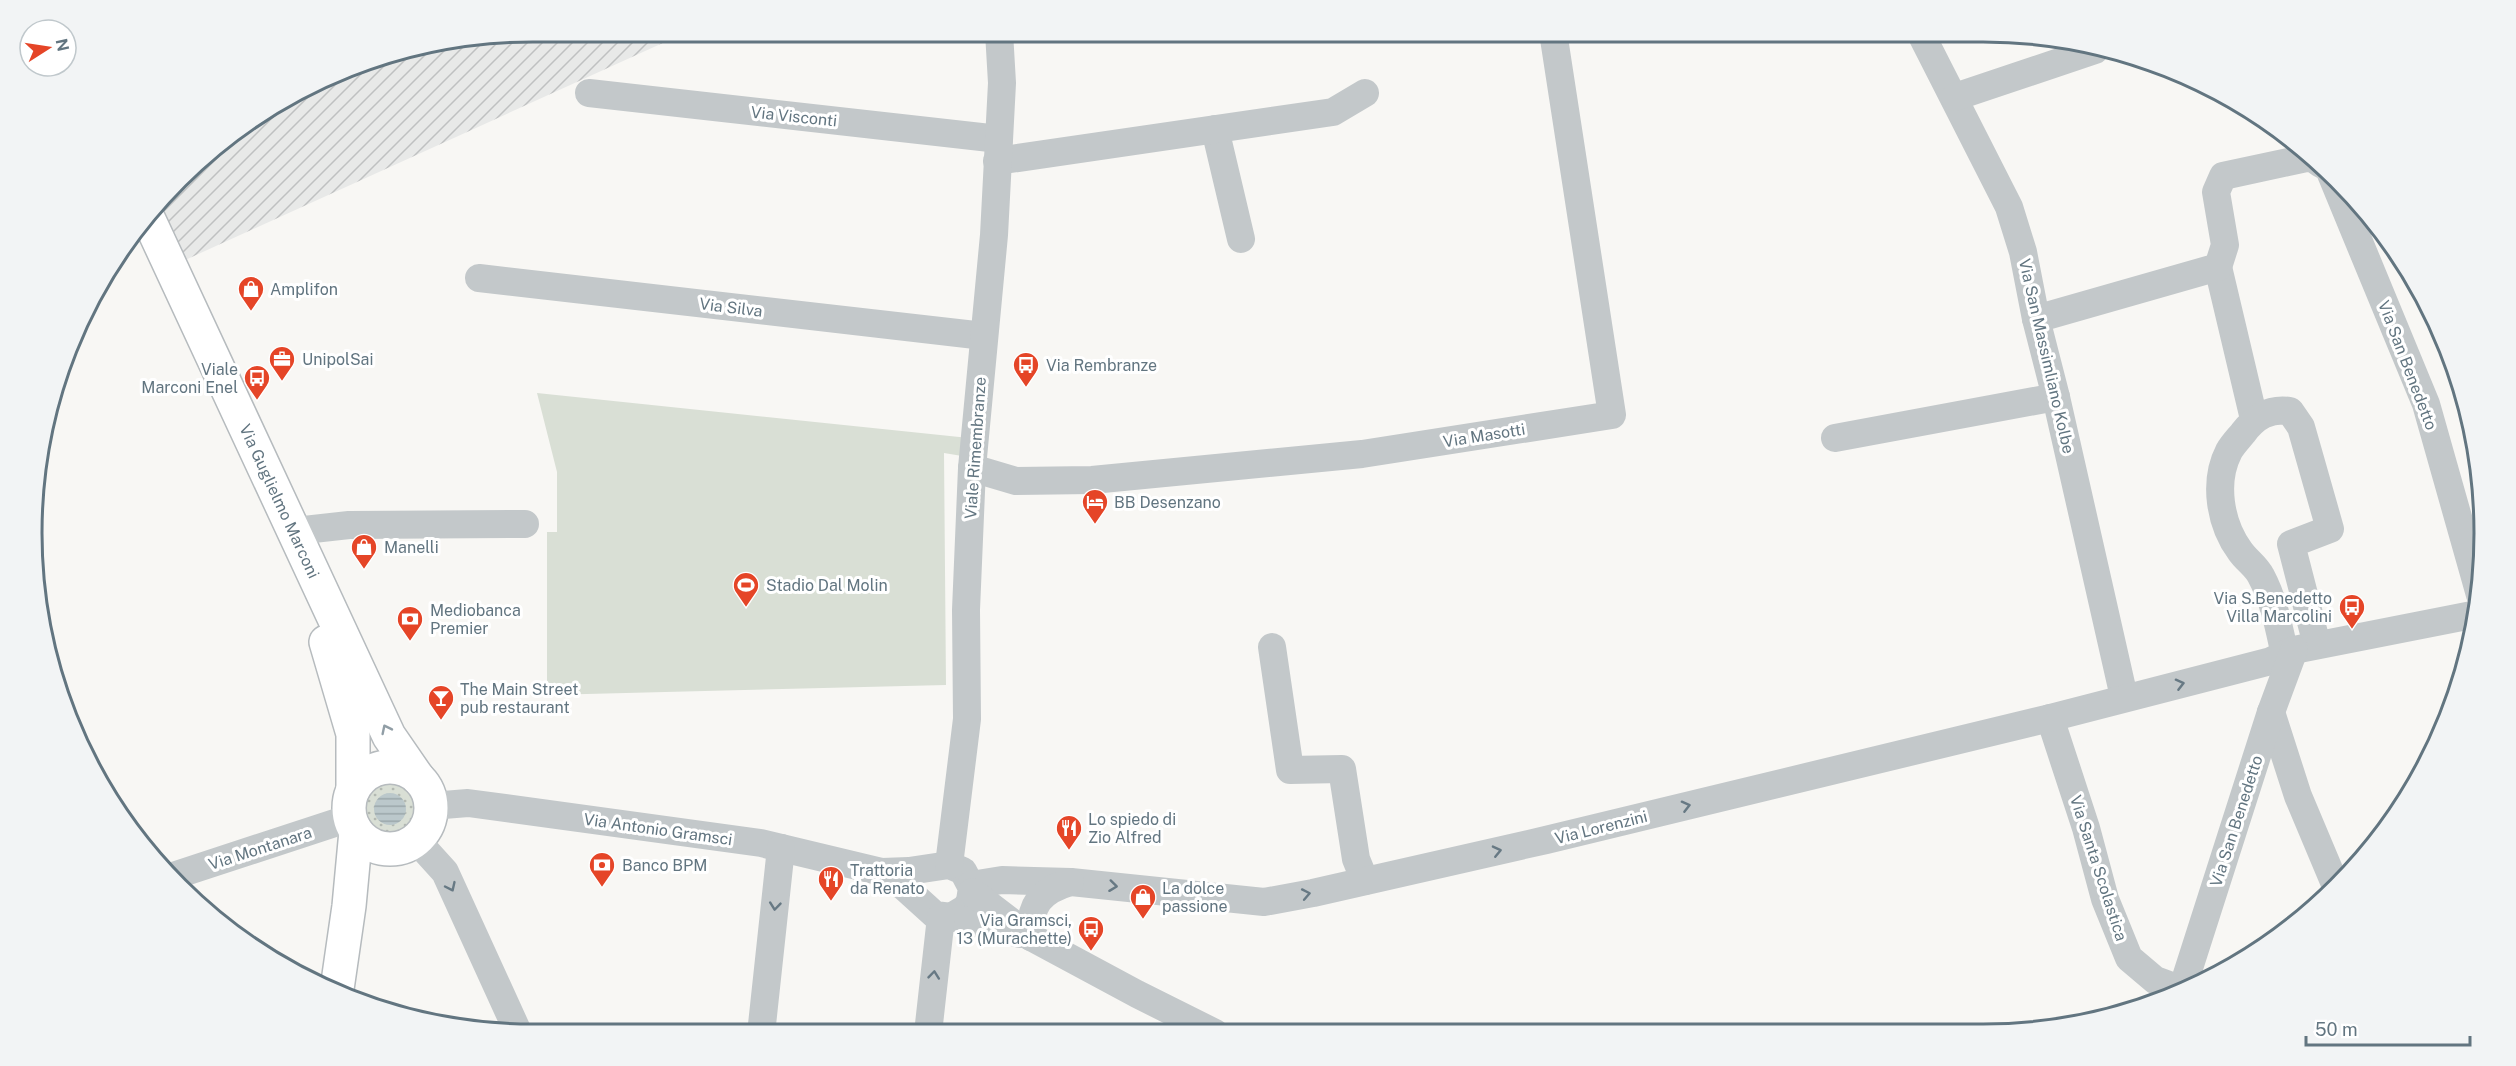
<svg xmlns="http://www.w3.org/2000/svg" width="2516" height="1066" viewBox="0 0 2516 1066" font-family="'Public Sans',sans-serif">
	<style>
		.industrial { fill: url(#industrial-furrows) }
		.grass { fill: url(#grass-dots); fill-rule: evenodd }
		.garden { fill: #d9dfd5 }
		.water { fill: url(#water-rules) }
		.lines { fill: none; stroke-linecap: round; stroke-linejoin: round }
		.major-casing { stroke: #b6bbbe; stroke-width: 36 }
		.minor { stroke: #c3c8ca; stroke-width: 28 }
		.major { stroke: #fff; stroke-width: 33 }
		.oneway { stroke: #677984 }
		.oneway2 { stroke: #919ea6 }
		.labels { text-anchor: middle; stroke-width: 6; stroke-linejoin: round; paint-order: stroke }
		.street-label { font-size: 16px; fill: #627580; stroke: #fff }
		.poi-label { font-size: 16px; fill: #627580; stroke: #fff; text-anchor: start }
		.rim { fill: none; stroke: #627580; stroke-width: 3 }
	</style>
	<defs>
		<pattern id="industrial-furrows" width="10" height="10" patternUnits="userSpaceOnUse" patternTransform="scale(1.5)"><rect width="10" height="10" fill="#e8e9e8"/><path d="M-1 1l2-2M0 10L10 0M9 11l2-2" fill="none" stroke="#bfc1c1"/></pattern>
		<pattern id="grass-dots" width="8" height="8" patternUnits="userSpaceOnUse" patternTransform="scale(1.5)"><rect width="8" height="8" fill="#d9dfd5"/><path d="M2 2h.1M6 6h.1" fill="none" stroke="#b3b9b2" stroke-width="1.8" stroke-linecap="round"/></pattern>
		<pattern id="water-rules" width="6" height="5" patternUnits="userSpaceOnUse" patternTransform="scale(1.5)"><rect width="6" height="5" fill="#bbc8cb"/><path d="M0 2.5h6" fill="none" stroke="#9ba7aa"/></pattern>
	</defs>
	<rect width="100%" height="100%" fill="#f8f7f4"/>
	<path class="industrial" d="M533,32h154l-504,229 -23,-53 43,-52 80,-57 88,-41z"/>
	<path class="grass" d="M388,779c47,4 37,67 -3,60 -13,-3 -18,-10 -23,-21 -8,-20 7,-35 26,-39zM393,794l9,5 4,9 -5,13z"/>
	<path class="garden" d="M537,393l432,45 -1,19 -24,-4 2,232 -399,10v-163h10v-60z"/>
	<circle class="water" cx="390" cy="809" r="16"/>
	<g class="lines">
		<g class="major-casing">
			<g id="major">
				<path id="s1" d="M149,220l240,516 29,42"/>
				<path d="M326,642l27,92v56"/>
				<circle cx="390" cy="808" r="41"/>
				<path d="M337,989l12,-83 7,-75"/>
			</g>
		</g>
		<g class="minor">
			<path d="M1920,32l89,175 14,45 13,67 20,78 68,300"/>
			<path d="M589,93l410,46"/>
			<path d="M1955,97l140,-47"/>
			<path d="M1215,129l26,110"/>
			<path d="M997,161l336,-49 32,-19"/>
			<path d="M2331,174l95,230 54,191"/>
			<path d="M2218,267l36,152"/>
			<path d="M479,278l505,58"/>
			<path d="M2036,319l182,-52 7,-22 -9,-53 7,-16 88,-19 10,7"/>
			<path d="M1835,438l221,-41"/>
			<path d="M972,468l44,13 76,-1 270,-26 250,-39 -59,-383"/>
			<path d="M295,531l54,-6 176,-1"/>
			<path d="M1272,647l18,123 52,-1 14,90 9,22"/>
			<path d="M2285,655c-6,-27 -11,-55 -24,-79 -5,-10 -15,-16 -21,-25 -20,-27 -27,-69 -11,-100 4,-7 10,-13 14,-18 12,-16 26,-25 47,-22l11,16 29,102 -39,15 26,101"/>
			<path d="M2271,712l27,84 37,88"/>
			<path d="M2050,718l36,110 19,71 24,59 26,22 27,10"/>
			<path d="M431,806l37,-3 293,40 121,29 27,-1 40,-6 14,6 9,17 -2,13 -4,7 -15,9"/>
			<path d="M416,840l29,32 73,160"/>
			<path d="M949,865l18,-146 -1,-109 6,-142 22,-233 8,-152 -3,-51"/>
			<path d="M882,872l21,14 32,29 16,2 69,17"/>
			<path d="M170,877l180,-59"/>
			<path d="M971,885l31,-5 69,2 193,20 49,-9 233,-53 504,-122 221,-57 23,-11 183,-36"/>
			<path d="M972,892l59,45 106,57 78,39"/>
			<path d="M1031,937c-2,-32 9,-46 39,-55"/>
			<path d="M2181,993l90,-281 23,-62"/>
			<path d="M928,1033l13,-116"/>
			<path d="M761,1034l20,-186"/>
		</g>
		<use href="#major" class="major"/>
	</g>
	<defs><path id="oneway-chevron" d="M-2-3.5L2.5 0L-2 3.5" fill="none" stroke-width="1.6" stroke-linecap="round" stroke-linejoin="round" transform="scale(1.5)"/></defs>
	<g class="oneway">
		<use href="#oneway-chevron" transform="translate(2180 684) rotate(-14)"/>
		<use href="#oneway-chevron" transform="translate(1686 806) rotate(-14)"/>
		<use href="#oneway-chevron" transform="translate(1497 851) rotate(-13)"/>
		<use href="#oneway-chevron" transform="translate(1113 886) rotate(7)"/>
		<use href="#oneway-chevron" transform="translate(451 887) rotate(65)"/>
		<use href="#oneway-chevron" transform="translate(1306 894) rotate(-11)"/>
		<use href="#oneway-chevron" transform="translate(775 906) rotate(96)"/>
		<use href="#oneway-chevron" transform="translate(934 975) rotate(-84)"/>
	</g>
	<use class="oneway2" href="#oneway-chevron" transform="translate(386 729) rotate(-116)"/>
	<defs>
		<g id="shop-pin" transform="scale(1.35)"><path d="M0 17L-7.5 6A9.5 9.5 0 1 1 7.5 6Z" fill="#e54527" stroke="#fff"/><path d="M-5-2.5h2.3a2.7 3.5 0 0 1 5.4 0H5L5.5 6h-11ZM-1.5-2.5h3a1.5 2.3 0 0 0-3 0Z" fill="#fff"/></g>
		<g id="office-pin" transform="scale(1.35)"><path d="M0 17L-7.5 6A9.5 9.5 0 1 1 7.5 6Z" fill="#e54527" stroke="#fff"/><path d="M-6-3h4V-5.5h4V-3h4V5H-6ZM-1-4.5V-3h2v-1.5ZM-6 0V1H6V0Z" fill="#fff"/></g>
		<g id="bus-pin" transform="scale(1.35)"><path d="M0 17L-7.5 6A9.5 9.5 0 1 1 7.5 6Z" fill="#e54527" stroke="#fff"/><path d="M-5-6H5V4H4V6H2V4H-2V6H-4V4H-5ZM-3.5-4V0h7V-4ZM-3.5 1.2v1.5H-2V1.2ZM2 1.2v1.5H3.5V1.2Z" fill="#fff"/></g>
		<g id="hotel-pin" transform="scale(1.35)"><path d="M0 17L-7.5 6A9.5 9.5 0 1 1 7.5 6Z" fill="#e54527" stroke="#fff"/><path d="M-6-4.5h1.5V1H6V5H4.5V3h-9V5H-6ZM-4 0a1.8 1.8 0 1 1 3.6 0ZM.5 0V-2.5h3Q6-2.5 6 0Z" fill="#fff"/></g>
		<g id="stadium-pin" transform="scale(1.35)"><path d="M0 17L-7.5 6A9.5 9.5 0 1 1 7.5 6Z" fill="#e54527" stroke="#fff"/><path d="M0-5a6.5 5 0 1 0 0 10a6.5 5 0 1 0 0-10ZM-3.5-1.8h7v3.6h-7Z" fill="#fff"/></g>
		<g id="bank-pin" transform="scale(1.35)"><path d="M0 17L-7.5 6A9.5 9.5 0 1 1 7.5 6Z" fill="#e54527" stroke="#fff"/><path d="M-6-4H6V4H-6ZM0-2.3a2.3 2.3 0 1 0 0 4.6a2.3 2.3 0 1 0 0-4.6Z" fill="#fff"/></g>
		<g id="bar-pin" transform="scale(1.35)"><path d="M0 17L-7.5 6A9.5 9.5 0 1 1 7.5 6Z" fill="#e54527" stroke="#fff"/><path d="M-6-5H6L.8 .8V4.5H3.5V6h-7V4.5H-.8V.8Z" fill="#fff"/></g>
		<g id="restaurant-pin" transform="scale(1.35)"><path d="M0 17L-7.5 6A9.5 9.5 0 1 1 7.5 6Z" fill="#e54527" stroke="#fff"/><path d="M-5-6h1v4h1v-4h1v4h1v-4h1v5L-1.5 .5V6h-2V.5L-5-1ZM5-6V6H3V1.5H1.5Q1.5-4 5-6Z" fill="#fff"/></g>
	</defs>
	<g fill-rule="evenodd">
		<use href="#shop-pin" x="251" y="289"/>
		<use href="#office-pin" x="282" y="359"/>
		<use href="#bus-pin" x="1026" y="365"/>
		<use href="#bus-pin" x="257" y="378"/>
		<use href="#hotel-pin" x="1095" y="502"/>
		<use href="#shop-pin" x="364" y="547"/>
		<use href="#stadium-pin" x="746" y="585"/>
		<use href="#bus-pin" x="2352" y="607"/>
		<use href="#bank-pin" x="410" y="619"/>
		<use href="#bar-pin" x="441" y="698"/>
		<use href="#restaurant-pin" x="1069" y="828"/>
		<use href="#bank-pin" x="602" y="865"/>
		<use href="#restaurant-pin" x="831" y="879"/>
		<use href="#shop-pin" x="1143" y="897"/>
		<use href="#bus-pin" x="1091" y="929"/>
	</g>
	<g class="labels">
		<g class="street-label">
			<text transform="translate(794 116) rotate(6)" y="6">Via Visconti</text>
			<text transform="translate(731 307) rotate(7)" y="6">Via Silva</text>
			<text transform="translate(2047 356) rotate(77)" y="6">Via San Massimliano Kolbe</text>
			<text transform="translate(2408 365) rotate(69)" y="6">Via San Benedetto</text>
			<text transform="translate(1484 435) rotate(-9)" y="6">Via Masotti</text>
			<text transform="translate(975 448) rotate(-86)" y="6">Viale Rimembranze</text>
			<text dy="6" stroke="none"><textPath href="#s1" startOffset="310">Via Guglielmo Marconi</textPath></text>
			<text transform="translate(2236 821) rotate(-72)" y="6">Via San Benedetto</text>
			<text transform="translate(1601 827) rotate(-14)" y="6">Via Lorenzini</text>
			<text transform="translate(658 829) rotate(8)" y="6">Via Antonio Gramsci</text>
			<text transform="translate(260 848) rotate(-18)" y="6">Via Montanara</text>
			<text transform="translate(2099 868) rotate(72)" y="6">Via Santa Scolastica</text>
		</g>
		<g class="poi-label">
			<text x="270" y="295">Amplifon</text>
			<text x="302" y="365">UnipolSai</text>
			<text x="1046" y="371">Via Rembranze</text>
			<text x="238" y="375" text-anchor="end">Viale<tspan x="238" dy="18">Marconi Enel</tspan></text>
			<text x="1114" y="508">BB Desenzano</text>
			<text x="384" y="553">Manelli</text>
			<text x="766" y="591">Stadio Dal Molin</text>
			<text x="2332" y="604" text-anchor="end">Via S.Benedetto<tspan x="2332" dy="18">Villa Marcolini</tspan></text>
			<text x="430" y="616">Mediobanca<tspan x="430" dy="18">Premier</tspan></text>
			<text x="460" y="695">The Main Street<tspan x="460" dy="18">pub restaurant</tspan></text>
			<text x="1088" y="825">Lo spiedo di<tspan x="1088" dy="18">Zio Alfred</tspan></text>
			<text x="622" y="871">Banco BPM</text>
			<text x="850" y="876">Trattoria<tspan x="850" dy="18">da Renato</tspan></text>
			<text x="1162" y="894">La dolce<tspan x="1162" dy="18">passione</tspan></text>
			<text x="1072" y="926" text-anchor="end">Via Gramsci,<tspan x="1072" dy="18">13 (Murachette)</tspan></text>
		</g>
	</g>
	<path d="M0 0H2516V1066H0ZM533 42H1983A491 491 0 0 1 2474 533V533A491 491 0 0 1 1983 1024H533A491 491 0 0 1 42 533V533A491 491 0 0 1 533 42Z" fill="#f2f4f5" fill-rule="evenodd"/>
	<path class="rim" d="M533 42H1983A491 491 0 0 1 2474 533V533A491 491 0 0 1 1983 1024H533A491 491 0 0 1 42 533V533A491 491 0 0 1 533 42Z"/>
	<g transform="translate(48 48) rotate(78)"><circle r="28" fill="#ffffff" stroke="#c0c8cc" stroke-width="1.5"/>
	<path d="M0-4.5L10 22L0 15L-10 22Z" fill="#e54527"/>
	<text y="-9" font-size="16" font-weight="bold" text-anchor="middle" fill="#627580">N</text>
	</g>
	<path d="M2306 1036v9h164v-9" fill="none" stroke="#627580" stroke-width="3"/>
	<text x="2315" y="1036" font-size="18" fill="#627580" stroke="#ffffff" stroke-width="4.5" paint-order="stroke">50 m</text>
</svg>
